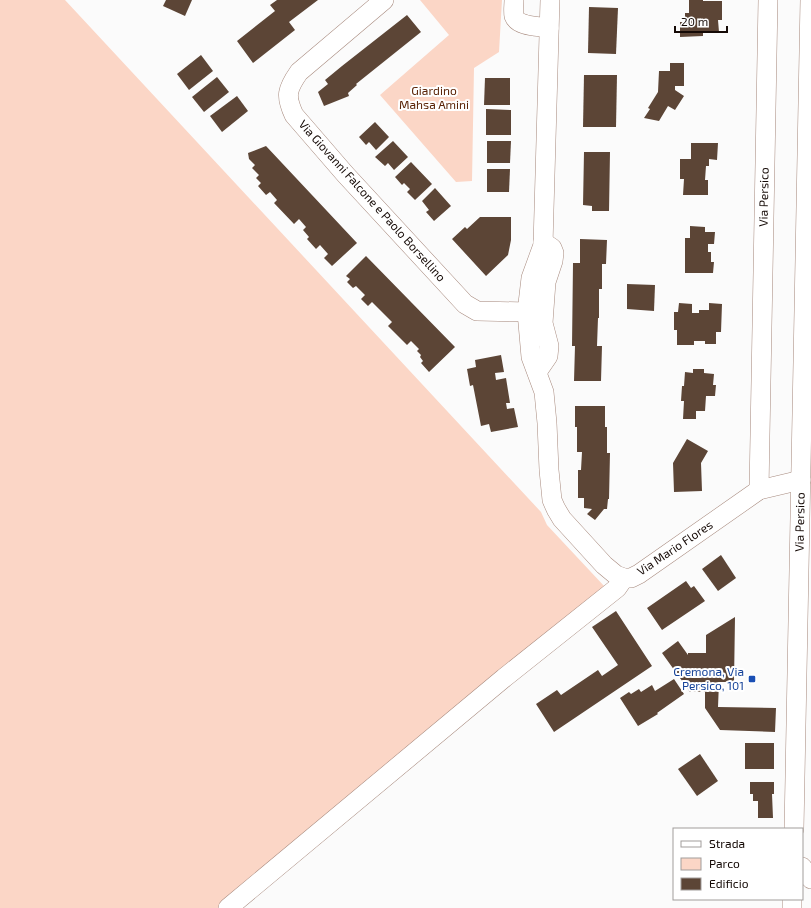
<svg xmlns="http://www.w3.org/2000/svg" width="811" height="908" viewBox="0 0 811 908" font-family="'Exo 2',sans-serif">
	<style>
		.green { fill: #fbd6c6 }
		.building { fill: #5c4536 }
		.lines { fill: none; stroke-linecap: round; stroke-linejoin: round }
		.minor-casing { stroke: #a7897d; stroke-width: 20 }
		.minor { stroke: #fff; stroke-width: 19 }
		.transit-dot { fill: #1a4fb4; stroke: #fff; stroke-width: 1.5 }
		.labels { text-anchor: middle; stroke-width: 4; stroke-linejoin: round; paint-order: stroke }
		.park-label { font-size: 12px; fill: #5b2508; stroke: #fff }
		.street-label { font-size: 12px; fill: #150a06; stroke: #fff }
		.transit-label { font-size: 12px; fill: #164399; stroke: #fff; text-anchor: end }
	</style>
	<rect width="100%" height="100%" fill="#fbfbfb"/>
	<g class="green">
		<path d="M0,0h65l476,512 6,13 58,62 -380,321h-225z"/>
		<path d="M420,0h82l-3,52 -25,16 -2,113 -16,1 -76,-87 69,-60z"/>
	</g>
	<g class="building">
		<path d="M166,0h26l-7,16 -22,-10z"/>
		<path d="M277,0h41l-29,22 6,8 -42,33 -16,-22 38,-30 -5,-6z"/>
		<path d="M689,0h14v1h19v19h-4l1,12 -16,1v3l-23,1v-15h5v-9h4z"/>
		<path d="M589,7l29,1 -2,46 -28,-1z"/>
		<path d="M407,15l14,17 -65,52 1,1 -9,8 1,3 -25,10 -6,-14 10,-8 -3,-4 17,-14z"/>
		<path d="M201,55l12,16 -24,19 -12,-16z"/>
		<path d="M670,63h14v23h-9v4l9,6 -9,14 -7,-4 -9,15 -15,-3 6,-9 -2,-1 10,-16 1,-21h11z"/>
		<path d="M584,75h33l-1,52h-33z"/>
		<path d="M217,77l12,15 -25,20 -12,-15z"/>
		<path d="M485,78h25v27h-26z"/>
		<path d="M237,96l11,15 -26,21 -12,-16z"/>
		<path d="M486,109l25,1v25h-25z"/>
		<path d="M375,122l14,15 -13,13 -7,-8 -3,3 -7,-8z"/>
		<path d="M393,141l15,16 -14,13 -6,-7 -3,3 -10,-9z"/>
		<path d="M487,141h24l-1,22h-23z"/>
		<path d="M691,143h27l-1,17 -8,-1v7h-3l-1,14h3v15h-25l1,-16h-4v-20h11z"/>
		<path d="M266,146l91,97 -25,23 -8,-8 4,-4 -8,-9 -4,4 -9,-10 2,-2 -6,-7 3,-3 -7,-8 -5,5 -20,-21 3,-3 -7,-8 -4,3 -8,-9 3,-3 -5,-5 3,-3 -7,-7 3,-3 -6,-6 -1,-6z"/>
		<path d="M584,152h26l-1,59h-17v-5l-9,-1z"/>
		<path d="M411,162l21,22 -17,16 -8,-8 3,-3 -6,-6 -2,2 -7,-8z"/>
		<path d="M487,169h23l-1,23h-22z"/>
		<path d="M435,188l16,18 -17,15 -8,-9 3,-2 -7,-9z"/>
		<path d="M480,217h31v23l-3,15 -22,21 -34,-37 13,-12 2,2z"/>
		<path d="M690,226l15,1v5h10l-1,12h-6v8h3v10h3l-1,11h-28v-35h5z"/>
		<path d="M580,239l27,1 -1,24h-4v25h-3v29h-1l-1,28h5l-1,35h-27l1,-35h-3l1,-83h7z"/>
		<path d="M366,256l89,91 -26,25 -8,-9 2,-2 -3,-4 1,-2 -4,-4 2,-2 -8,-8 -4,4 -19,-19 4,-4 -20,-20 -4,4 -7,-7 4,-4 -9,-9 -3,2 -6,-6 3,-3 -4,-3z"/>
		<path d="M627,284l28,1 -1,26 -27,-2z"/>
		<path d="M679,303l13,1v9h7v-3h10v-7l13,1 -1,28h-5v12h-11v-3h-11v4h-17v-15h-3v-18h4z"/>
		<path d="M501,355l3,17 -9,1 1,7 10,-2 4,25h-4l1,6 7,-1 4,19 -27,5 -2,-8 -8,2 -8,-41 -3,1 -3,-17 9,-2 -1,-7z"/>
		<path d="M693,369h11v4l10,1 -1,11h3l-1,11h-9l-1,15h-9v8h-13l1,-18h-3l1,-15h2l1,-14 8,1z"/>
		<path d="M575,406h30v21h2v26h3l-1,46h-1l-1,10h-3l-9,11 -8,-6 5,-5 -8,-1v-10h-6v-28h11h-8l1,-18h-5v-25h-2z"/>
		<path d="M687,439l21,12 -7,12 1,28 -28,1 -1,-29z"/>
		<path d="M721,555l15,23 -18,13 -16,-22z"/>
		<path d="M686,581l5,7 3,-2 11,15 -43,29 -15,-22z"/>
		<path d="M616,611l36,55 -98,66 -18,-28 21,-14 4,5 37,-25 4,6 16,-11 -26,-38z"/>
		<path d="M735,617l-1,65h-15l-1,25 58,1 -1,24 -55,-2 -15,-22v-16h-15l-28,-39 16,-12 10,14v-2h18v-18z"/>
		<path d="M674,679l10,15 -27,19 1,1 -20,12 -18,-28 9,-6 2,2 8,-5 2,3 11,-7 3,6z"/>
		<rect x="745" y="743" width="29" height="26"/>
		<path d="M700,754l18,27 -21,15 -19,-27z"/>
		<path d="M750,782h24v12h-2l1,24h-15v-17h-5v-7h-3z"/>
	</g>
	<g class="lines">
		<g class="minor-casing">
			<g id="minor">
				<path d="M384,0l-85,72c-12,17 -14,24 -5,43l51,59 120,130 12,7 50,1"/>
				<path d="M514,0c0,5 -1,11 0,16 4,11 25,10 35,12"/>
				<path d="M550,0l-7,245 -12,33 -4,34 4,45 13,35 3,31 2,47 3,30 4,9 6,10 42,46 12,10 8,3h7l8,-4 120,-84 42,-10"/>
				<path d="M537,372l11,-16 1,-10 -6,-23 3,-41 7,-21 1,-8 -2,-5 -9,-6"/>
				<path d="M759,490l9,-490"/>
				<path d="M794,829l16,-829"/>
				<path d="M802,867l9,12"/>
				<path d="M228,908l276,-230 113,-90 7,-10"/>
				<path d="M792,908v-9"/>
			</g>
		</g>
		<use href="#minor" class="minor"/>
	</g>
	<rect class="transit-dot" x="748" y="675" width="8" height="8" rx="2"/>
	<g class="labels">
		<g class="park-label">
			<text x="434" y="95">Giardino<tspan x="434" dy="14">Mahsa Amini</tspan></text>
		</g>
		<g class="street-label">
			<text transform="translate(764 197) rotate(-89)" y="4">Via Persico</text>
			<text transform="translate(372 201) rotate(48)" y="4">Via Giovanni Falcone e Paolo Borsellino</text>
			<text transform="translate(800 522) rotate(-89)" y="4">Via Persico</text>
			<text transform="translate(675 548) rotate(-34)" y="4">Via Mario Flores</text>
		</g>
		<g class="transit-label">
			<text x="744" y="676">Cremona, Via<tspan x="744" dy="14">Persico, 101</tspan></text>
		</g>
	</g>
	<rect x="673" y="828" width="130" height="72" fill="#ffffff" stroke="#a19d9b"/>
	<rect x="681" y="841" width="20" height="6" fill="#ffffff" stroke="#a19d9b"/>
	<text x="709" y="848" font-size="12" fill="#150a06">Strada</text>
	<rect x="681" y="858" width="20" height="12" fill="#fbd6c6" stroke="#a19d9b"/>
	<text x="709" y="868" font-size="12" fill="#150a06">Parco</text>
	<rect x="681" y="878" width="20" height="12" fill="#5c4536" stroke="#a19d9b"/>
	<text x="709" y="888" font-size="12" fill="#150a06">Edificio</text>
	<path d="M675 26v6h52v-6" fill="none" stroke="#150a06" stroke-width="2"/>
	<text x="681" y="26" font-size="12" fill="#150a06" stroke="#ffffff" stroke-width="3" paint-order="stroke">20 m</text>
</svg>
